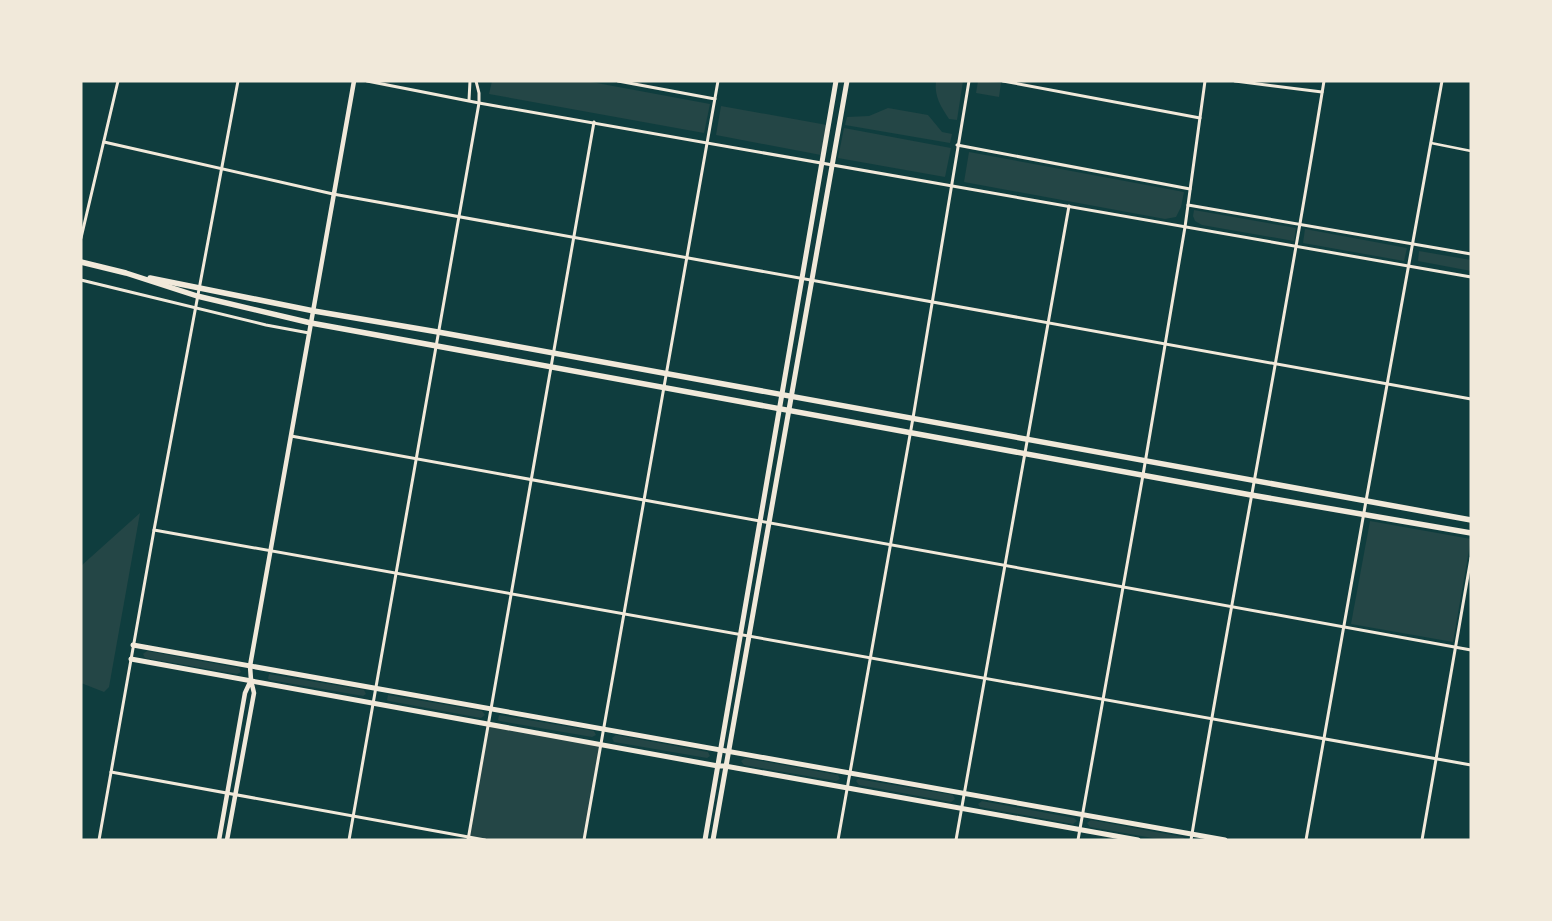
<svg xmlns="http://www.w3.org/2000/svg" width="1552" height="921" viewBox="0 0 1552 921" font-family="Roboto,sans-serif">
	<style>
		.green { fill: #244646 }
		.lines { fill: none; stroke-linecap: round; stroke-linejoin: round }
		.pedestrian { stroke: #f1e9da; stroke-width: 2.5 }
		.minor { stroke: #f1e9da; stroke-width: 3 }
		.tertiary { stroke: #f1e9da; stroke-width: 4.5 }
		.secondary { stroke: #f1e9da; stroke-width: 5 }
		.trunk { stroke: #f1e9da; stroke-width: 5.5 }
	</style>
	<rect width="100%" height="100%" fill="#0f3d3e"/>
	<g class="green">
		<path d="M492,81h94l124,23 -6,29 -215,-39z"/>
		<path d="M936,81h27l-6,39 -8,-1c-8,-12 -15,-23 -13,-38z"/>
		<path d="M978,81l23,2 -2,14 -23,-4z"/>
		<path d="M721,106l106,19 -6,30 -105,-20z"/>
		<path d="M888,108l40,7 14,17 10,2 -2,9 -105,-18 2,-8 22,-1z"/>
		<path d="M844,128l107,20 -6,29 -107,-19z"/>
		<path d="M969,152l215,40 -3,15 -5,10 -11,2 -201,-37z"/>
		<path d="M1194,210l102,18 -2,13 -92,-16 -7,-4 -2,-5z"/>
		<path d="M1305,229l102,19 -3,13 -101,-18z"/>
		<path d="M1419,251l52,9v11l-53,-10z"/>
		<path d="M140,513l-31,174 -5,5 -23,-9v-117z"/>
		<path d="M1370,521l101,18 -18,103 -102,-18z"/>
		<path d="M147,651l92,17 2,4 -4,2 -92,-16 -2,-4z"/>
		<path d="M269,674l95,16 2,4 -3,2 -93,-16 -2,-1z"/>
		<path d="M388,695l94,16 3,4 -4,3 -92,-17 -2,-1z"/>
		<path d="M499,715l95,16 2,4 -4,2 -92,-16 -2,-1z"/>
		<path d="M488,724l112,21 -16,95h-99l-16,-3z"/>
		<path d="M616,735l92,17 2,4 -3,2 -93,-16 -2,-4z"/>
		<path d="M745,758l93,17 2,4 -4,2 -92,-16 -3,-4z"/>
		<path d="M858,779l95,16 2,4 -4,3 -92,-17 -3,-4z"/>
		<path d="M982,801l92,17 3,3 -4,3 -93,-17 -2,-3z"/>
		<path d="M1091,820l92,17 3,3h-22l-74,-13 -3,-4z"/>
	</g>
	<g class="lines">
		<path class="pedestrian" d="M1431,143l40,8"/>
		<g class="minor">
			<path d="M367,81l112,22 992,174"/>
			<path d="M618,81l97,18"/>
			<path d="M1003,81l197,37"/>
			<path d="M1235,81l87,11"/>
			<path d="M469,100l1,-19"/>
			<path d="M104,142l229,52 1138,205"/>
			<path d="M957,145l233,44"/>
			<path d="M1188,205l283,49"/>
			<path d="M81,238l37,-157"/>
			<path d="M81,280l185,45 43,8"/>
			<path d="M291,436l1180,214"/>
			<path d="M154,530l1317,235"/>
			<path d="M111,772l374,68"/>
			<path d="M99,840l55,-310 84,-449"/>
			<path d="M349,840l130,-737v-10l-3,-12"/>
			<path d="M468,840l126,-718"/>
			<path d="M584,840l134,-759"/>
			<path d="M838,840l75,-422 56,-337"/>
			<path d="M956,840l113,-634"/>
			<path d="M1078,840l65,-365 42,-248 20,-146"/>
			<path d="M1191,840c42,-253 92,-505 133,-759"/>
			<path d="M1306,840l60,-339 76,-420"/>
			<path d="M1422,840l49,-282"/>
		</g>
		<g class="tertiary">
			<path d="M251,680l-1,-14 104,-585"/>
			<path d="M219,840l26,-147 6,-13 3,13 -27,147"/>
		</g>
		<g class="secondary">
			<path d="M133,645l1092,195"/>
			<path d="M131,659l587,107h7l413,74"/>
			<path d="M705,840l131,-759"/>
			<path d="M713,840l134,-759"/>
		</g>
		<g class="trunk">
			<path d="M81,262l45,11 71,23 114,27 940,172 220,38"/>
			<path d="M150,278l164,33 124,21 1033,188"/>
		</g>
	</g>
	<rect width="1552" height="921" fill="none" stroke="#f1e9da" stroke-width="165"/>
</svg>
